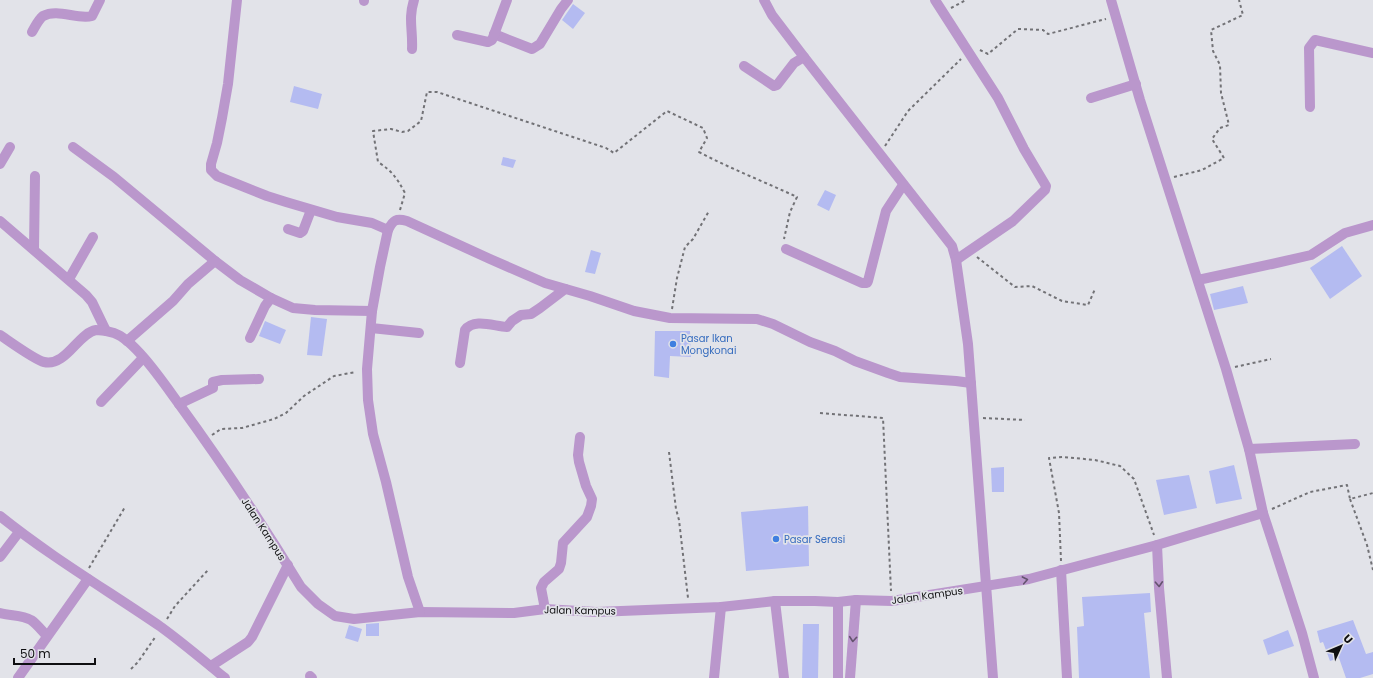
<svg xmlns="http://www.w3.org/2000/svg" width="1373" height="678" viewBox="0 0 1373 678" font-family="Poppins,sans-serif">
	<style>
		.building { fill: #b4bbf1 }
		.lines { fill: none; stroke-linecap: round; stroke-linejoin: round }
		.path { stroke: #727276; stroke-width: 2; stroke-dasharray: 3 3; stroke-linecap: butt }
		.minor { stroke: #ba97cc; stroke-width: 10 }
		.oneway { stroke: #64536e }
		.shop-dot { fill: #3f7fe0; stroke: #e2e3e9; stroke-width: 1.5 }
		.labels { text-anchor: middle; stroke-width: 3.5; stroke-linejoin: round; paint-order: stroke }
		.shop-label { font-size: 10px; fill: #366cbe; stroke: #e2e3e9; text-anchor: start }
		.street-label { font-size: 10px; fill: #0f0f11; stroke: #e2e3e9 }
	</style>
	<rect width="100%" height="100%" fill="#e2e3e9"/>
	<g class="building">
		<path d="M573,4l12,9 -12,16 -11,-9z"/>
		<path d="M294,86l28,8 -4,15 -28,-7z"/>
		<path d="M503,157l13,3 -3,8 -12,-3z"/>
		<path d="M825,190l11,5 -7,16 -12,-6z"/>
		<path d="M1342,246l20,30 -32,23 -20,-31z"/>
		<path d="M591,250l10,3 -6,21 -10,-2z"/>
		<path d="M1243,286l5,17 -34,7 -4,-16z"/>
		<path d="M311,317l16,2 -5,37 -15,-1z"/>
		<path d="M265,321l21,9 -6,14 -21,-8z"/>
		<path d="M655,331h35l1,26 -21,-1 -1,22 -15,-2z"/>
		<path d="M1234,465l8,34 -26,5 -7,-33z"/>
		<path d="M1004,467v25h-12l-1,-24z"/>
		<path d="M1189,475l8,33 -33,7 -8,-35z"/>
		<path d="M808,506l1,60 -63,5 -5,-59z"/>
		<path d="M1150,593l1,19 -7,1 6,65h-71l-2,-51 7,-1 -2,-29z"/>
		<path d="M1353,620l13,34 7,-2v22l-13,4h-14l-7,-20 -9,3 -7,-19 -3,1 -3,-12z"/>
		<path d="M379,623v13h-13v-12z"/>
		<path d="M803,624h16l-1,54h-16z"/>
		<path d="M349,625l13,4 -4,13 -13,-4z"/>
		<path d="M1288,630l6,16 -26,9 -5,-15z"/>
	</g>
	<g class="lines">
		<g class="path">
			<path d="M951,8l15,-8"/>
			<path d="M980,50l8,4 30,-25 25,1 5,4 58,-15"/>
			<path d="M885,146l23,-35 53,-52"/>
			<path d="M1174,177l28,-7 22,-12 -12,-19 8,-11 9,-3 -8,-32 -1,-28 -7,-14 -2,-21 32,-15 -4,-15"/>
			<path d="M400,210l5,-17c-8,-15 -13,-22 -27,-31l-5,-31 18,-2 11,3 6,-1 13,-10 6,-29h10l169,56 8,5 53,-42 36,17 4,10 -8,14c32,17 66,30 98,45l-7,15 -6,27"/>
			<path d="M977,257l38,30 17,-1 30,15 26,4 7,-16"/>
			<path d="M672,309l5,-31 8,-31 8,-8 16,-28"/>
			<path d="M1235,367l36,-8"/>
			<path d="M820,413l63,5 8,173"/>
			<path d="M983,418l42,2"/>
			<path d="M212,435l9,-6 21,-1 32,-9 12,-6 18,-17 30,-20 22,-4"/>
			<path d="M669,452l7,57 3,11 9,78"/>
			<path d="M1350,499l17,46 6,25"/>
			<path d="M1272,509l38,-17 37,-7 3,14 23,-6"/>
			<path d="M1061,561l-2,-48 -10,-55 14,-1 32,3 25,6 14,13 20,56"/>
			<path d="M89,568l36,-61"/>
			<path d="M167,619l8,-13 33,-36"/>
			<path d="M131,669l7,-7 18,-26"/>
		</g>
		<g class="minor">
			<path d="M237,0l-9,84 -6,34 -5,25 -6,21v6l6,6 50,20 19,6 51,15 35,6 16,7"/>
			<path d="M764,0l8,15 32,42 148,189 4,14 12,84 25,334"/>
			<path d="M935,0l63,98 26,51 22,37 -1,4 -32,31 -57,39"/>
			<path d="M1111,0l29,100 86,269 23,80 14,64 39,120 12,45"/>
			<path d="M364,1v-1"/>
			<path d="M32,32c3,-5 6,-12 11,-16 15,-8 34,4 49,0l8,-16"/>
			<path d="M494,34l38,15 8,-5 21,-35 7,-9"/>
			<path d="M457,35l31,7 4,-2 15,-40"/>
			<path d="M412,49c1,-19 -4,-30 2,-49"/>
			<path d="M744,66l30,20 3,-1 17,-22 10,-6"/>
			<path d="M1091,98l45,-14"/>
			<path d="M1310,107l-1,-59 6,-8 58,13"/>
			<path d="M73,147l41,30 101,84 25,19 31,18 22,10 22,2 57,1"/>
			<path d="M0,164l10,-17"/>
			<path d="M0,221l86,74 6,7 14,29"/>
			<path d="M288,229l12,4 3,-2 8,-21"/>
			<path d="M34,249l1,-73"/>
			<path d="M786,249l76,34h5l1,-2 18,-70 17,-26"/>
			<path d="M69,279l24,-42"/>
			<path d="M1198,280l74,-16 39,-9 34,-22 28,-8"/>
			<path d="M371,328l48,5"/>
			<path d="M0,335c9,6 35,25 44,27 22,5 34,-29 52,-32 6,0 12,1 18,3 21,7 51,52 65,71 43,59 84,121 122,183l17,17 17,12 19,3 66,-7 94,1 31,-4 51,3 125,-5 54,-6h40l23,1 18,-2 36,1 137,-22 128,-34 106,-32"/>
			<path d="M250,338l15,-32 6,-8"/>
			<path d="M127,341l46,-40 15,-17 27,-23"/>
			<path d="M460,363l5,-33c9,-12 28,-4 42,-3l5,-6 9,-6 10,-1 9,-6 25,-19"/>
			<path d="M101,402l42,-44"/>
			<path d="M179,404l34,-16v-6l9,-2 37,-1"/>
			<path d="M1249,449l106,-5"/>
			<path d="M0,516c51,41 107,74 161,111 22,16 43,34 64,51"/>
			<path d="M1157,545l2,43 8,90"/>
			<path d="M0,557l19,-25"/>
			<path d="M1061,570l6,108"/>
			<path d="M775,601l9,77"/>
			<path d="M545,609l-4,-21 3,-6 15,-13 2,-6 2,-20 24,-26 4,-11 1,-7 -6,-13 -7,-24 -1,-7 2,-18"/>
			<path d="M420,612l-12,-35 -22,-95 -13,-48 -5,-34 -1,-31 5,-58 8,-44 8,-37c5,-10 8,-12 19,-9l83,38 55,24 45,13 44,15 36,7 87,1 16,5 37,18 25,9 20,10 33,12 12,4 56,4 15,2"/>
			<path d="M0,613c10,3 22,2 31,7 6,4 11,11 16,16"/>
			<path d="M211,666l37,-24 4,-5 36,-72"/>
			<path d="M310,676l2,2"/>
			<path d="M18,678l70,-99"/>
			<path d="M714,678l7,-71"/>
			<path d="M838,678v-76"/>
			<path d="M850,678l6,-78"/>
		</g>
	</g>
	<defs><path id="oneway-chevron" d="M-2-3.5L2.5 0L-2 3.5" fill="none" stroke-width="1.6" stroke-linecap="round" stroke-linejoin="round"/></defs>
	<g class="oneway">
		<use href="#oneway-chevron" transform="translate(1025 580) rotate(-11)"/>
		<use href="#oneway-chevron" transform="translate(1159 584) rotate(87)"/>
		<use href="#oneway-chevron" transform="translate(853 639) rotate(95)"/>
	</g>
	<g class="shop-dot">
		<circle cx="673" cy="344" r="4"/>
		<circle cx="776" cy="539" r="4"/>
	</g>
	<g class="labels">
		<g class="shop-label">
			<text x="681" y="342">Pasar Ikan<tspan x="681" dy="12">Mongkonai</tspan></text>
			<text x="784" y="543">Pasar Serasi</text>
		</g>
		<g class="street-label">
			<text transform="translate(264 529) rotate(57)" y="4">Jalan Kampus</text>
			<text transform="translate(927 595) rotate(-8)" y="4">Jalan Kampus</text>
			<text transform="translate(580 610) rotate(1)" y="4">Jalan Kampus</text>
		</g>
	</g>
	<g transform="translate(1341 646) rotate(46)" stroke="#e2e3e9" stroke-width="3" paint-order="stroke">
	<path d="M0-3L7 15L0 10L-7 15Z" fill="#0f0f11"/>
	<text y="-6" font-size="11" font-weight="bold" text-anchor="middle" fill="#0f0f11">U</text>
	</g>
	<path d="M14 658v6h81v-6" fill="none" stroke="#0f0f11" stroke-width="2"/>
	<text x="20" y="658" font-size="12" fill="#0f0f11" stroke="#e2e3e9" stroke-width="3" paint-order="stroke">50 m</text>
</svg>
